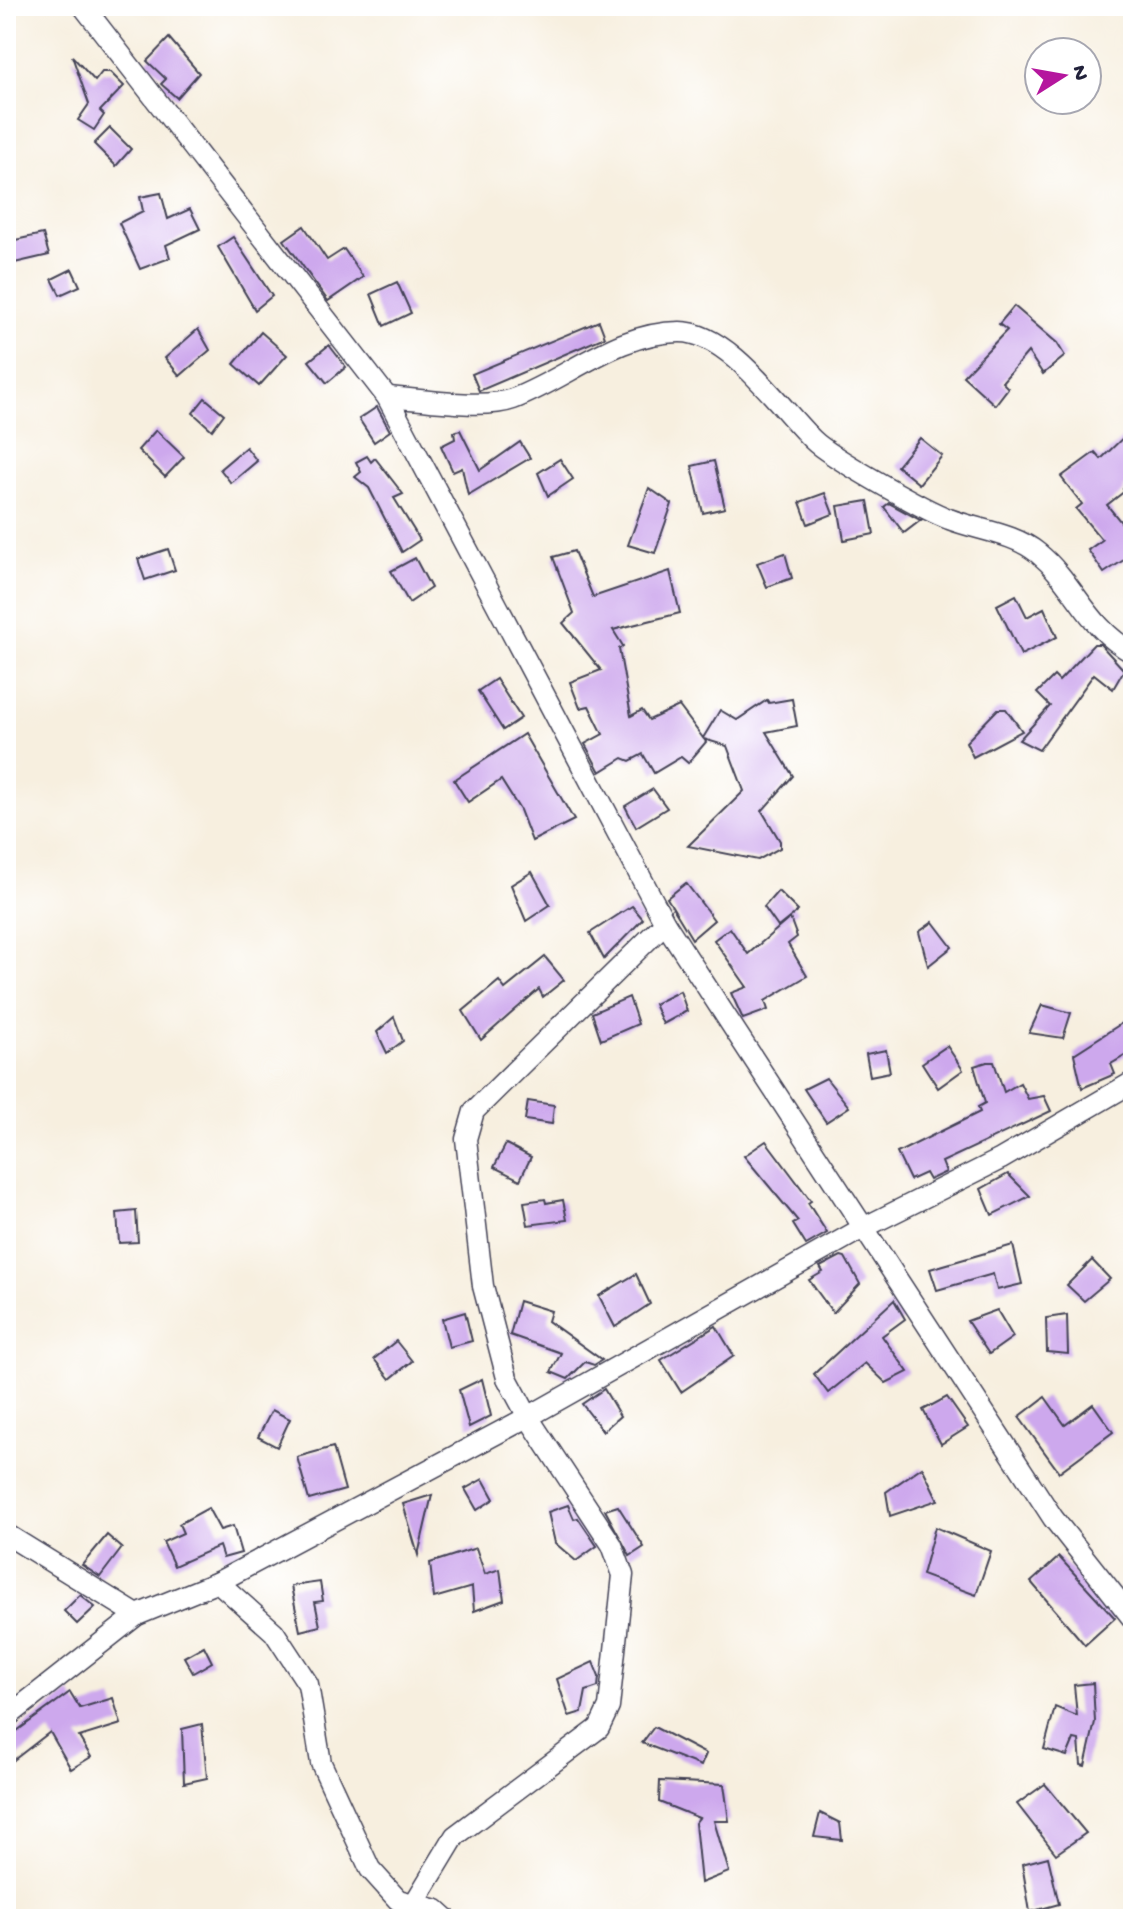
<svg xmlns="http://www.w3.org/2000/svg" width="1139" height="1925" viewBox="0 0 1139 1925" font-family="'Gochi Hand',sans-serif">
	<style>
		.building { fill: #cda8ed }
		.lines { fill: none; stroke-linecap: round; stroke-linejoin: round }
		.street-casing { stroke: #424154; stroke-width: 23 }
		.street { stroke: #fff; stroke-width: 20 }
	</style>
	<rect width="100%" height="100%" fill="#fff"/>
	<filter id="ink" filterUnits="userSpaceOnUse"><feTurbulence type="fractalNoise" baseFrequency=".0125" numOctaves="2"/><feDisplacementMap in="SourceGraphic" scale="16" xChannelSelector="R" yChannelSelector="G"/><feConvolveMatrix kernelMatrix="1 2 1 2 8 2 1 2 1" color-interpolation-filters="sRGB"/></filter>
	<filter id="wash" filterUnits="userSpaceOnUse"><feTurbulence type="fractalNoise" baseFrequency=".006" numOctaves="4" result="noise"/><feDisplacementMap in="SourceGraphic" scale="32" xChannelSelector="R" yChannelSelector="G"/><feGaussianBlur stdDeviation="1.8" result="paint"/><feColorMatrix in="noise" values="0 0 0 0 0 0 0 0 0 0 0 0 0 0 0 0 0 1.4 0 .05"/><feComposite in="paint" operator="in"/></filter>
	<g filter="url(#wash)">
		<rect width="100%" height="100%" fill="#f7efdf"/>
		<g id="blocks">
			<g class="building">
				<path d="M169,38l30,35 -22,25 -16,-14 5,-5 -19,-18z"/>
				<path d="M72,56l23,25 7,-9h8l14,14 -24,25 4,4 -10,15 -16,-10 11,-16z"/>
				<path d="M110,128l21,21 -15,17 -22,-22z"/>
				<path d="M161,193l7,26 22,-10 10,20 -34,16 4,13 -30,11 -21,-46 24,-12 -3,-14z"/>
				<path d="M304,226l23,34 17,-11 19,28 -35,24 -44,-61z"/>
				<path d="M43,234l6,21 -43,10v-23z"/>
				<path d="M233,237l39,59 -17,14 -37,-63z"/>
				<path d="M72,269l8,17 -20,9 -8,-16z"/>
				<path d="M397,282l14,31 -27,13 -13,-32z"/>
				<path d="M1014,306l43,37 8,13 -22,18 -15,-22 -26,30 6,6 -13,17 -32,-29 44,-46 -8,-6z"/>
				<path d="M599,321l6,16 -126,54 -7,-17z"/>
				<path d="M198,329l12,21 -30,26 -15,-18z"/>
				<path d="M261,332l26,23 -28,31 -25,-22z"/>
				<path d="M329,345l17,22 -19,16 -18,-22z"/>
				<path d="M205,398l19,16 -12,16 -19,-17z"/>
				<path d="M377,407l13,24 -16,11 -15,-23z"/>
				<path d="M1133,428v51l-10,10 2,2 -18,14 26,32v17l-29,19 -16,-23 14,-10 -26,-31 6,-5 -21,-27 34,-25 6,7z"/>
				<path d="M156,430l28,27 -19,20 -27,-27z"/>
				<path d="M460,430l20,40 40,-28 10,16 -62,37 -6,-27 -9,4 -12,-26 14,-7 -1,-7z"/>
				<path d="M920,438l22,18 -23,28 -22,-18z"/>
				<path d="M246,447l11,14 -26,22 -11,-14z"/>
				<path d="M367,456l4,6 4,-4 28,36 -9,4 26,42 -18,12 -33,-64 -14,-11 6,-5 -5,-10z"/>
				<path d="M560,459l13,20 -25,17 -10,-23z"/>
				<path d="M714,461l11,47 -22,5 -11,-47z"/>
				<path d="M649,488l23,16 -17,49 -27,-8z"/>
				<path d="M825,493l8,21 -25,10 -8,-22z"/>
				<path d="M868,501l6,33 -30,6 -6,-34z"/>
				<path d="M889,503l31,17h1l-17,13 -20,-26z"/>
				<path d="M168,549l7,21 -30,10 -7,-21z"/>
				<path d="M574,551l19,46 77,-26 10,42 -67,17 10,16 -4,3 12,67 11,-6 7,10 30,-14 24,32 17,-28 17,10 30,-20 2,3 23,-4 5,27 -31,6 27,44 -31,35 18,30v7l-22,12 -70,-14 56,-55 -17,-45 -23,-7 2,3 -18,21 -7,-6 -27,16 -11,-19 -13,7 -7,-3 -23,14 -15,-28 18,-10 -14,-28 -9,2 -10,-26 31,-12 -38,-47 11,-10 -21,-56z"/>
				<path d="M785,553l7,25 -25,9 -10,-24z"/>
				<path d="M415,558l16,30 -22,15 -18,-32z"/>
				<path d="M1016,595l11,22 17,-9 13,29 -36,18 -24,-50z"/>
				<path d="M1094,644h6l24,26 -11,19 -19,-15 -55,76 -20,-10 31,-34 -13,-13 17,-17 5,5z"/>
				<path d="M496,679l25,39 -18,12 -25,-39z"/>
				<path d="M998,709h8l16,22 -49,26 -7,-15z"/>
				<path d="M524,734l50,86 -42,21 -12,-31 -19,-30 -33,22 -14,-22z"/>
				<path d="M653,789l14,19 -31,19 -11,-21z"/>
				<path d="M532,872l18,33 -24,16 -15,-36z"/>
				<path d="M686,883l28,37 -22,19 -25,-41z"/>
				<path d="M778,891l20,20 -20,16 -14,-20z"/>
				<path d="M632,906l11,13 -39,40 -14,-26z"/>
				<path d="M790,918l7,19 -9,7 19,32 -42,25 3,9 -25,9 -12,-26 16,-6 -33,-47 16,-12 18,26z"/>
				<path d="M933,922l19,25 -24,19 -9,-34z"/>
				<path d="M545,957l19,23 -21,17 -4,-8 -58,51 -18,-29 36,-30 6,8z"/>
				<path d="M680,991l7,20 -24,13 -9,-20z"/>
				<path d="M629,997l9,27 -37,16 -9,-27z"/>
				<path d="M1042,1005l29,8 -8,25 -34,-5z"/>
				<path d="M1133,1016v35l-22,13 4,10 -33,14 -8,-34z"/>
				<path d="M394,1017l9,24 -16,12 -10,-21z"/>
				<path d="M947,1046l16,24 -25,18 -16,-25z"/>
				<path d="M886,1050l4,22 -20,4 -4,-22z"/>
				<path d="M987,1062h7l10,30 16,-9 8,16 16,-3 7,15 -109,51 4,10 -17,8 -4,-7 -15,7 -13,-27 83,-41 -2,-5 7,-4 -11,-37z"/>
				<path d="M826,1078l23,29 -23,15 -22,-33z"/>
				<path d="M528,1101l26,4 -2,19 -27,-4z"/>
				<path d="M766,1141l45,60 -3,2 19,30 -21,12 -13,-21 5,-3 -54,-65z"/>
				<path d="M506,1144l25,13 -11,23 -26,-13z"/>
				<path d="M1008,1174l22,22 -38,19 -11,-26z"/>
				<path d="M545,1199l1,4 17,-3 4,20 -39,5 -4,-23z"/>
				<path d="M136,1211l2,31 -19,1 -2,-30z"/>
				<path d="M1013,1245l9,39 -25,6 -4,-16 -56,16 -7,-21z"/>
				<path d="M841,1256l4,1 15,27 -27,29 -24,-33 14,-8 -3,-5z"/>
				<path d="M1092,1260l18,19 -26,22 -17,-16z"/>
				<path d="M636,1274l14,30 -35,23 -16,-31z"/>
				<path d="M894,1300l11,19 -23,17 26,36 -22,11 -21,-20 -37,30 -14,-19z"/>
				<path d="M519,1301l32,10 -3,10 54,39 -8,5 -9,-3 -17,17 -17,-7 10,-19 -51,-18z"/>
				<path d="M997,1310l16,27 -24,17 -22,-33z"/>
				<path d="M465,1312l7,29 -23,6 -7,-28z"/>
				<path d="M1067,1315l1,39 -21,-2 -1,-34z"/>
				<path d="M716,1326l18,30 -53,36 -20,-32z"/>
				<path d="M396,1341l16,20 -22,18 -16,-20z"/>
				<path d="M482,1379l9,37 -22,11 -10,-37z"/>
				<path d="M604,1389l16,27 -17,15 -21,-27z"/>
				<path d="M947,1397l21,30 -27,17 -18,-34z"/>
				<path d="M1045,1397l20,28 28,-21 20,28 -54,40 -40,-55z"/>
				<path d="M272,1410l18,9 -13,28 -19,-10z"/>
				<path d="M333,1447l12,43 -36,10 -12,-43z"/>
				<path d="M922,1467l16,33 -48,16 -4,-24z"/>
				<path d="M483,1479l11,20 -17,11 -12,-21z"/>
				<path d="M432,1495l-14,60 -15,-51z"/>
				<path d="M568,1505l6,14 4,-1 19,28 -21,15 -21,-18 -7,-31z"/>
				<path d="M618,1506l26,41 -14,9 -25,-46z"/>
				<path d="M208,1508l12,22 13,-4 8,27 -18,5 -4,-12 -45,20 -11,-24 20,-9 -4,-9z"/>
				<path d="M935,1527l56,24 -15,44 -54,-20z"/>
				<path d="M107,1535l15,13 -22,29 -18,-12z"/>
				<path d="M476,1548l9,26 15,-5 4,31 -30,11 -2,-24 -38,11 -4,-35z"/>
				<path d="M1059,1557l56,61 -30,27 -54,-63z"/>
				<path d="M320,1582l3,19 -8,1 5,24 -20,5 -9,-45z"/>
				<path d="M80,1595l15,12 -18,17 -13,-13z"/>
				<path d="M204,1646l8,16 -19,11 -9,-16z"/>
				<path d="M593,1662l6,15 -1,10 -12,4 -4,21 -13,4 -12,-37z"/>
				<path d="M1093,1683l2,39 -10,44 -4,-1 -2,-25 -5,-1 -7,17 -23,-7 11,-42 22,9 -3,-31z"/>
				<path d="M70,1692l10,16 33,-10 8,26 -42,13 12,20 -20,12 -21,-37 -44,34v-27z"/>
				<path d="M202,1724l5,54 -23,5 -2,-54z"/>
				<path d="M654,1727l52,27 -5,12 -59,-23z"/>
				<path d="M660,1781l64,3 5,37h-15l15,51 -28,11 -6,-60 4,-5 -40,-16z"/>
				<path d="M1045,1784l41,49 -30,21 -39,-50z"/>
				<path d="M820,1813l20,10 2,17 -28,-3z"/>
				<path d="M1048,1857l11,47 -29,8 -8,-48z"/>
			</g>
		</g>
	</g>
	<g filter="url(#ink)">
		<use href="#blocks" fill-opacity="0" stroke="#424154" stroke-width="2"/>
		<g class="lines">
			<g class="street-casing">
				<g id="street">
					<path d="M83,6l304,391 278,526 388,595 80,101"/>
					<path d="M387,397c34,2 96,13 126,2 57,-22 104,-67 167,-67 49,0 100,76 133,108 16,16 113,71 136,79 28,11 65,14 89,34 38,31 47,73 95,100"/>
					<path d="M6,1534l131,81"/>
					<path d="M218,1582l56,50 34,52 13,79 49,106 28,31 39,10 10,9"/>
					<path d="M6,1718l131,-103 81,-33 310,-165 335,-189 138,-69 132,-77"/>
					<path d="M400,1919l14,-15 41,-68 144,-108 10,-21 14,-132 -11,-30 -84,-128 -21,-39 -24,-92 -17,-147 8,-28 191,-188"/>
				</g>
			</g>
			<use href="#street" class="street"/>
		</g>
	</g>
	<rect width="1139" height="1925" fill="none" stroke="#fff" stroke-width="32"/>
	<g transform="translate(1063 76) rotate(79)"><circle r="38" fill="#ffffff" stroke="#a7a7b1" stroke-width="2"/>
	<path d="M0-6L14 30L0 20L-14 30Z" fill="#b5179e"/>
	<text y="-12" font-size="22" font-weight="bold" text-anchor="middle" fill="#22223b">N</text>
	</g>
</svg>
